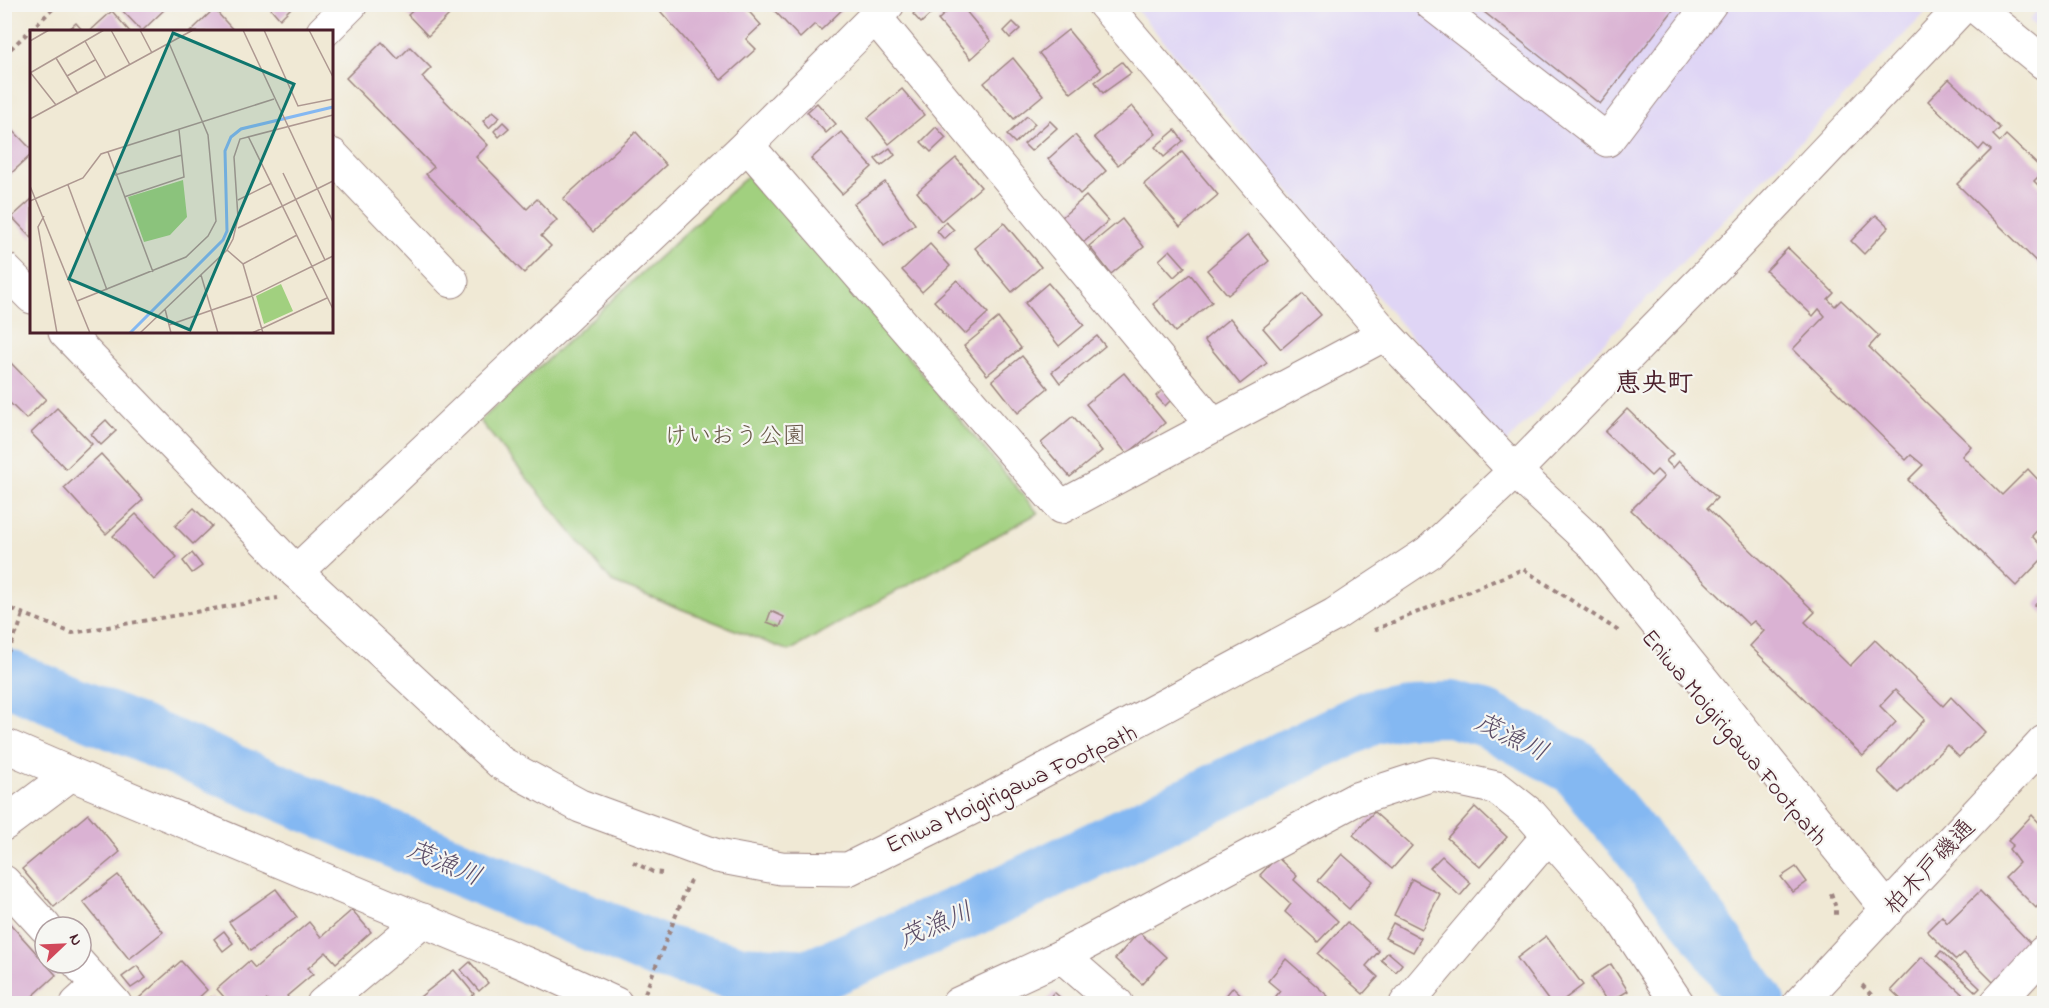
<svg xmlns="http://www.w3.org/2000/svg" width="2049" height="1008" viewBox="0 0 2049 1008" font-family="'Indie Flower','Klee One',sans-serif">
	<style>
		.built { fill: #dfd5f5 }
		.green { fill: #a1d07f; stroke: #767855; stroke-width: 1.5 }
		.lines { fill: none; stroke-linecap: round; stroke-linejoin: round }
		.river { stroke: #84b8f2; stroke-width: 56 }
		.building { fill: #dab2d3 }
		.minor-casing { stroke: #9d8480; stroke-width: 35 }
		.path { stroke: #9d8480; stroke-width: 4; stroke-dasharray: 4.5 4.5; stroke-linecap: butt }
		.minor { stroke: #fff; stroke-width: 33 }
		.labels { text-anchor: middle; stroke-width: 4.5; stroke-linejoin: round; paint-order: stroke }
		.park-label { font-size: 24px; fill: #645444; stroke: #f6f6f2 }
		.street-label { font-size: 24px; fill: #4a1f2b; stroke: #f6f6f2 }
		.neighbourhood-label { font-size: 26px; font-weight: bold; fill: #4a1f2b; stroke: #f6f6f2 }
		.water-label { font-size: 26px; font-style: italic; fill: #5b4d67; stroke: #f6f6f2 }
		.inset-river { fill: none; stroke: #84b8f2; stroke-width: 3 }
		.inset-road { fill: none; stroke: #ae9891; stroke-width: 1.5 }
		.view { fill: #0f766e; fill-opacity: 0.15; stroke: #0f766e; stroke-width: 3 }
		.inset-edge { fill: none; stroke: #4a1f2b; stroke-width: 3 }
	</style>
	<rect width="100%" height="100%" fill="#f6f6f2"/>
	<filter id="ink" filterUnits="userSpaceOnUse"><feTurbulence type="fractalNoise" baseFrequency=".0167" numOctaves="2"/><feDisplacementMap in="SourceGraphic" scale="12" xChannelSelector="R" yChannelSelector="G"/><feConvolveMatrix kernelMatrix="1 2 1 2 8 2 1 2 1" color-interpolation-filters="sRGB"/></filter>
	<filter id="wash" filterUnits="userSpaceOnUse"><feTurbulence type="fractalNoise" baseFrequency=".008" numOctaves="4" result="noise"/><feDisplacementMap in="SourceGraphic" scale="24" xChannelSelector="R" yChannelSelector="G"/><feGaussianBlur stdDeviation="1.35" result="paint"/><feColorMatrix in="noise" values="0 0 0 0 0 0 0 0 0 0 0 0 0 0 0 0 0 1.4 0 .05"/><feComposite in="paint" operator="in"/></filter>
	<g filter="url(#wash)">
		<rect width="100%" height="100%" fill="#f0e9d5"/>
		<g class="built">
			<path d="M2042,4l2,1v28l-15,-12z"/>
			<path d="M1133,5h800l-430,441z"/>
		</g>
		<path class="green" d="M753,171l285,342 -249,138 -177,-69 -132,-161z"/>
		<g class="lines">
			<path class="river" d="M4,676l653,275 82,22 71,4 170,-72 391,-188 32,-7 47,-1 36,10 90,49 128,158 54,78"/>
		</g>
		<g id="blocks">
			<g class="building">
				<path d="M116,4h43l5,6 -22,21z"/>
				<path d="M267,4h28l-15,15z"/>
				<path d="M654,4h69l6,7 8,-6h6l18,20 -15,14 10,10 -35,31z"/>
				<path d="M776,4h72l-27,26 -6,-6 -15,14 -28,-30z"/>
				<path d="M923,4h18l-20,19 -8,-9z"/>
				<path d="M955,4h5l31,37 -20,18 -33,-39z"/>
				<path d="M1474,4h204l-78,100z"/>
				<path d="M419,5h40l-31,31 -20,-21z"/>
				<path d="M214,9l21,23h-45z"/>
				<path d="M112,11l18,21h-41z"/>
				<path d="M1013,22l7,7 -10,9 -6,-7z"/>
				<path d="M76,23l8,9h-18z"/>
				<path d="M1068,30l33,40 -30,23 -32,-40z"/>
				<path d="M382,42l16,17 12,-12 21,21 -9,9 66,68 -12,12 51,52 10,-10 20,21 -16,16 10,10 -27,27 -98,-99 8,-7 -88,-89z"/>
				<path d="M1013,58l30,37 -29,24 -30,-36z"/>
				<path d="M1122,62l9,11 -28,20 -8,-11z"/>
				<path d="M1949,79l51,49 -7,7 7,7 6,-7 38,36 -10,10 10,10v78l-87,-85 34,-34 -7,-6 -5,6 -51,-49z"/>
				<path d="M902,89l22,26 -35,29 -21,-26z"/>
				<path d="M817,103l19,21 -10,9 -19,-21z"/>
				<path d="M1132,106l24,28 -38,31 -24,-28z"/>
				<path d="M493,111l7,6 -11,11 -6,-7z"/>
				<path d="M1027,116l8,8 -20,19 -8,-8z"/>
				<path d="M4,121l28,29v4l-28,26z"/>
				<path d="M1050,121l7,7 -26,23 -7,-7z"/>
				<path d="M503,122l6,6 -10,9 -5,-6z"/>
				<path d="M936,127l10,11 -15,14 -10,-10z"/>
				<path d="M1175,130l8,11 -19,16 -9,-10z"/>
				<path d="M636,132l30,33 -73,67 -30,-33z"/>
				<path d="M841,132l31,35 -30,27 -31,-35z"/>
				<path d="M1075,135l31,36 -26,23 -32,-35z"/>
				<path d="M890,148l5,7 -14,11 -6,-7z"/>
				<path d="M1182,152l36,43 -38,32 -36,-43z"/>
				<path d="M956,158l25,29 -40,34 -24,-29z"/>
				<path d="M885,182l30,42 -31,22 -30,-42z"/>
				<path d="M1086,196l22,25 -24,21 -22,-25z"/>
				<path d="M32,199v39l-20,-21z"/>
				<path d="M1876,215l13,12 -25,27 -13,-13z"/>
				<path d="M1122,219l22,28 -33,27 -22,-28z"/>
				<path d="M946,222l8,8 -10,9 -7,-8z"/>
				<path d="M1004,223l37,44 -29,25 -37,-44z"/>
				<path d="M1248,235l21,26 -41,34 -21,-25z"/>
				<path d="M930,244l20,22 -28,26 -20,-22z"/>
				<path d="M1788,248l46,45 -6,6 7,7 6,-6 38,36 -10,11 102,99 -9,10 40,39 26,-26 16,17v37l-12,13 12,13v8l-28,29 -108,-106 15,-15 -12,-10 -5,5 -113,-111 32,-33 -6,-7 -6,7 -47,-45z"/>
				<path d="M1170,250l15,17 -11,10 -15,-17z"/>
				<path d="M1190,274l22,28 -37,30 -22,-28z"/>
				<path d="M957,280l31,33 -23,21 -31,-33z"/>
				<path d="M1048,283l36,42 -25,21 -34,-43z"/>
				<path d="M1303,294l18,21 -40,34 -18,-21z"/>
				<path d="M998,318l23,30 -34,27 -23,-29z"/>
				<path d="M1230,318l37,45 -27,21 -36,-44z"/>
				<path d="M1097,336l8,10 -45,37 -8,-11z"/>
				<path d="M1022,356l26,32 -30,25 -26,-33z"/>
				<path d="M9,361l37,38 -20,20 -22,-22v-32z"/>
				<path d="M1124,373l41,50 -38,31 -41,-50z"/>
				<path d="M1163,389l9,10 -7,7 -9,-10z"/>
				<path d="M57,408l35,36 -26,25 -35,-36z"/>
				<path d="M1627,409l46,45 -7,7 7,7 6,-7 38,37 -10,10 108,104 -10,10 45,44 25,-26 68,66 8,-9 34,35 -26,25 -12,-12 -48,48 -21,-21 47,-53 -30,-29 -15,16 16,16 -33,34 -113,-110 14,-15 -10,-10 -5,4 -118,-115 33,-33 -7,-7 -6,6 -46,-44z"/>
				<path d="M1073,416l29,35 -32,26 -29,-34z"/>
				<path d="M106,420l10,11 -15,14 -10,-11z"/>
				<path d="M101,454l42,46 -37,34 -42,-46z"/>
				<path d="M194,508l18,18 -19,18 -18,-18z"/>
				<path d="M136,514l41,43 -23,23 -41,-44z"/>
				<path d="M192,553l10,13 -10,7 -9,-12z"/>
				<path d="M2044,595v20l-9,-10z"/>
				<path d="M771,611l13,6 -4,10 -13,-5z"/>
				<path d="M1475,807l32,30 -27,30 -33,-29z"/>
				<path d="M1374,812l38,34 -20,23 -39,-34z"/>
				<path d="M88,814l32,38 -66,55 -32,-38z"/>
				<path d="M2032,815l12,13v70l-8,10 -31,-31 14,-14 -10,-14 4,-4 -5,-4z"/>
				<path d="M1342,854l31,27 -24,28 -31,-28z"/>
				<path d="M1442,856l29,27 -11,13 -30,-28z"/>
				<path d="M1277,857l20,19 -3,4 44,41 -20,21 -33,-30 6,-8 -31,-29z"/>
				<path d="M1796,867l11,15 -14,10 -12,-15z"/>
				<path d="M118,875l45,57 -34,27 -46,-57z"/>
				<path d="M1412,879l28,15 -18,35 -28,-14z"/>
				<path d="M276,889l21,28 -47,34 -21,-29z"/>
				<path d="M1980,891l52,54 -39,37 -29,-29 -8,7 -29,-29 15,-15 5,7z"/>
				<path d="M352,910l19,22 -35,31 -10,-11 -18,16 5,6 -26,22 5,8h-22l-3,-4 -4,4h-33l-13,-15 32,-28 6,7 54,-46 12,15z"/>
				<path d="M4,917l52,58 -32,29h-20z"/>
				<path d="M1347,922l32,29 -13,15 12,11 -15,17 -45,-40z"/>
				<path d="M1393,923l28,15 -8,14 -28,-14z"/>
				<path d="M224,931l9,12 -10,8 -9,-12z"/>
				<path d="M1139,932l27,25 -24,27 -27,-25z"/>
				<path d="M1546,936l37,49 -25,19h-7l-34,-46z"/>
				<path d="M1941,951l39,37 -4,4 -39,-36z"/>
				<path d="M1388,952l14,12 -6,8 -15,-12z"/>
				<path d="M1922,957l51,47h-67l-15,-14z"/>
				<path d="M1286,959l42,37 -6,8h-52l10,-13 -12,-10z"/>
				<path d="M181,961l26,29 -15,14h-51l-3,-5z"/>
				<path d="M470,962l18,21 -9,8 -18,-21z"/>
				<path d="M1611,964l17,27 -20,12 -17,-26z"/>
				<path d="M137,966l9,12 -15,10 -9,-11z"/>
				<path d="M454,970l20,24 -11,10h-38l-5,-7z"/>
				<path d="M1233,987l18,17h-32z"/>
				<path d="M1054,992l14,12h-24z"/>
				<path d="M211,997l6,7h-14z"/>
			</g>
		</g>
	</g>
	<g filter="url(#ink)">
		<use href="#blocks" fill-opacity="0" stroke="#9d8480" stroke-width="1.5"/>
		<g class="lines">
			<g class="minor-casing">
				<g id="minor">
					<path d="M1104,4l281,330 130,137 77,72 296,367"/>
					<path d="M1432,4l175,136 103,-136"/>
					<path d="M1972,4l72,59"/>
					<path d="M874,16l339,409"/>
					<path d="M323,32l28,-28"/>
					<path d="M747,145l314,362 324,-173"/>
					<path d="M332,155l120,126"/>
					<path d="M4,269l28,28"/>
					<path d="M65,332l231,240 205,191 79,43 137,50 64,12 67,1 144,-71 342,-183 95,-63 86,-81 217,-221 233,-246"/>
					<path d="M296,572l451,-427 141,-141"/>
					<path d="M4,745l67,29 475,198 70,32"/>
					<path d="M4,824l67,-50"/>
					<path d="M4,882l41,45"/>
					<path d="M1062,956l55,48"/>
					<path d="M78,963l37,41"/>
					<path d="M77,1004l21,-19"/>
					<path d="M323,1004l100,-84"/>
					<path d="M958,1004l104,-48 294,-157 77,-25 64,14 34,27 88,100 59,89"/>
					<path d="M1406,1004l143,-169"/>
					<path d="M1799,1004l245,-262"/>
					<path d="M1996,1004l48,-52"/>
				</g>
			</g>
			<g class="path">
				<path d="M4,55l54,-51"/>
				<path d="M4,606l68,27 206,-35"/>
				<path d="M1374,630l149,-61 97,63"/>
				<path d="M4,661l15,-34 4,-13"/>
				<path d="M633,862l20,10 9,1"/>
				<path d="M1831,893l5,15v10"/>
				<path d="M1862,985l18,19"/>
				<path d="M645,993l45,-113"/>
			</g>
			<use href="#minor" class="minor"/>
		</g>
	</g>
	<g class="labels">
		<g class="park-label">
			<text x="735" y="443">けいおう公園</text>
		</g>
		<g class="street-label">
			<text transform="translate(1735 737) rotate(50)" y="8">Eniwa Moigirigawa Footpath</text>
			<text transform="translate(1011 788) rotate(-25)" y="8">Eniwa Moigirigawa Footpath</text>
			<text transform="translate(1929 866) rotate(-47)" y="8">柏木戸磯通</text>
		</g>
		<g class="neighbourhood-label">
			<text x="1654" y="391">恵央町</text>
		</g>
		<g class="water-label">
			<text transform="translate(1512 736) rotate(26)" y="9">茂漁川</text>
			<text transform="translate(445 862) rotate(23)" y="9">茂漁川</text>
			<text transform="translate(935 924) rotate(-23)" y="9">茂漁川</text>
		</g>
	</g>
	<g transform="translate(30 30)">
		<rect width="303" height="303" fill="#f0e9d5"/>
		<path d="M153,150l4,37 -17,18 -26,7 -16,-45zM251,254l12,27 -29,13 -8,-28z" fill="#a1d07f"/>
		<path class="inset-river" d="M100,303l93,-93 4,-9 -2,-80 6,-14 10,-8 92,-22"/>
		<path class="inset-road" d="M81,0l19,35M110,0l12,23M213,0l90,192M234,0l34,76 35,-7M279,0l24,47M0,11l19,-11M55,11l21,37M26,28l22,36M0,42l26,33M0,43l74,-43M37,46l28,-16M0,89l163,-89M218,106l85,173M78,122l45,120M253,143l42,87M85,145l67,-20M38,155l39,105M0,156l60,147M94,167l60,-20 -5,-47M208,170l34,-17M0,171l53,-23 18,-24 173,-55M14,186l-6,11 19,106M208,198l95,-47M197,220l16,14 20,69M213,234l54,-29M171,245l17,58M47,271l109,-44 22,-21 8,-15 -8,-86 -39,-92M135,279l6,24M139,295l83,-29 81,-40M110,303l87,-83 6,-11 5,-21 -4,-61 6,-18 93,-24M222,303l75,-35"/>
		<path class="view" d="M143,3l121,51 -104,246 -121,-51z"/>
		<rect width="303" height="303" class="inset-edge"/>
	</g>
	<rect width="2049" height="1008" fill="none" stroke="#f6f6f2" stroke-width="24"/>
	<g transform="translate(63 945) rotate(67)"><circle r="28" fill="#f6f6f2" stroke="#b1a0a2" stroke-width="1.5"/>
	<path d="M0-4.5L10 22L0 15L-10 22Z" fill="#d1495b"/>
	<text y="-9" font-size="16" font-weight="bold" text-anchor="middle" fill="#4a1f2b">N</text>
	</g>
</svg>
